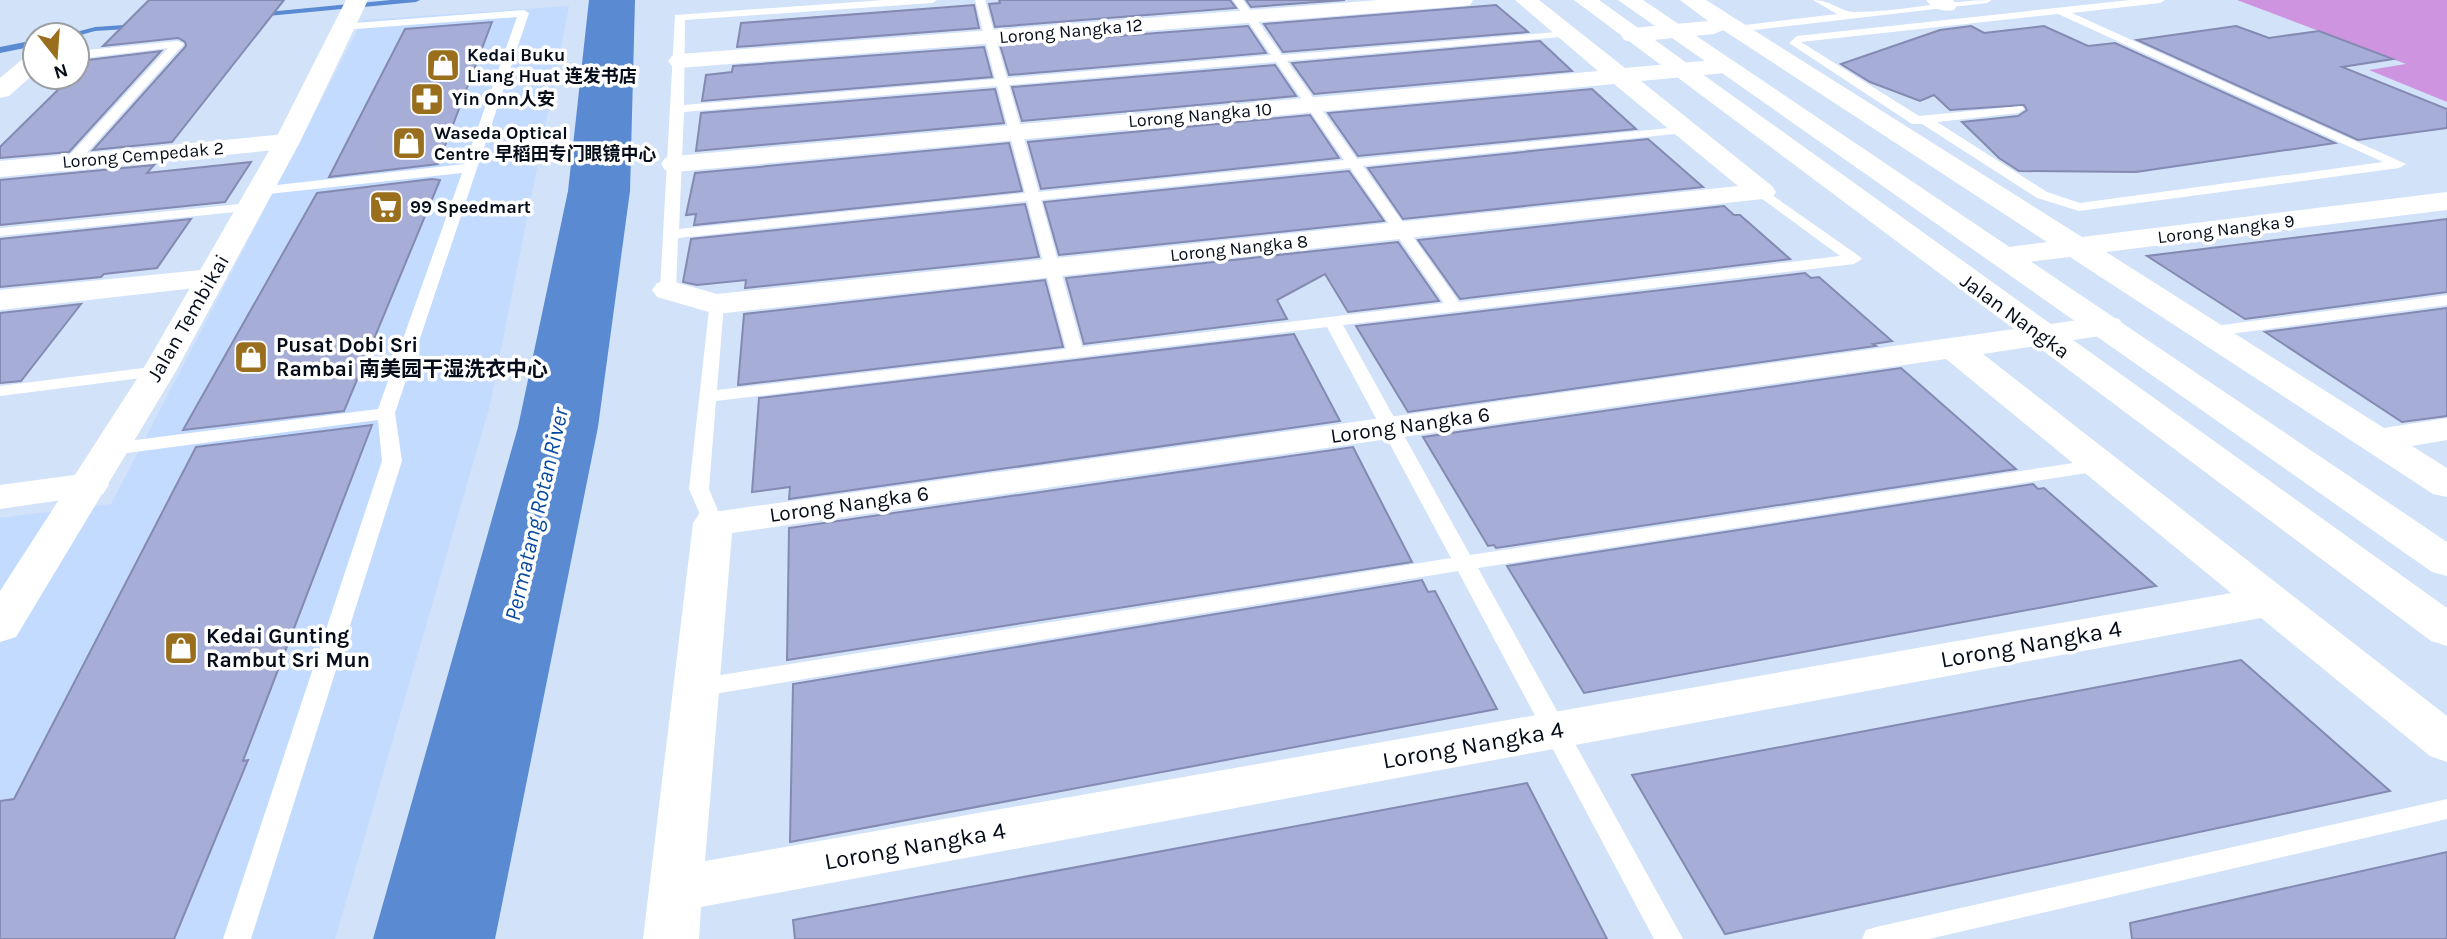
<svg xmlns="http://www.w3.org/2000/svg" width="2447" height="939" viewBox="0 0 2447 939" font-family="Karla,'Noto Sans SC',sans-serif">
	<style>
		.built { fill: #c3dbff }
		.forest { fill: #ce94df }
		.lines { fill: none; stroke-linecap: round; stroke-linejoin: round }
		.stream { fill: #5a8ad2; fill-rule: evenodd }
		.river { fill: #5a8ad2; fill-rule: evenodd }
		.building { fill: #a6add7; stroke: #848ab2; stroke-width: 2 }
		.service { fill: #fff; fill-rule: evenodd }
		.minor { fill: #fff; fill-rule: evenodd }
		.tertiary { fill: #fff; fill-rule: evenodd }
		.labels { text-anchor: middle; stroke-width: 7; stroke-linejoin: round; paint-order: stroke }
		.far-street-label { font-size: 18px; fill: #060d1a; stroke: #fff }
		.far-poi-label { font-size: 18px; font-weight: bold; fill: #060d1a; stroke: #fff; text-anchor: start }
		.street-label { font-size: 21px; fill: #060d1a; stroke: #fff }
		.poi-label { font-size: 21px; font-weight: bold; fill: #060d1a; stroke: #fff; text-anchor: start }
		.water-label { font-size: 23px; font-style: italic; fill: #0a4ba1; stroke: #fff }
		.near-street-label { font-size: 24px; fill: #060d1a; stroke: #fff }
	</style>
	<rect width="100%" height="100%" fill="#d2e2f9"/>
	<path class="built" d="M569,6l-79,399 -155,534h-335v-421l111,-14 252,-484z"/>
	<path class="forest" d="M2237,0h210v102l-78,-32 37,-6z"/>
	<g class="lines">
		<g class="stream">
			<path d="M391,0h29l-4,2 -159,15 -4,-2 4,-2z"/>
			<path d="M139,24h3v4l-47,3 -18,5 -12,-1 30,-8z"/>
			<path d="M35,40v6l-35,7v-6z"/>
		</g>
		<path class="river" d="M589,0h46l-5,191 -32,236 -103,512h-122l145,-512 50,-236z"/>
	</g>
	<g class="building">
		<path d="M149,0h135l-112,142 -79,8 93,-104 -1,-4 -7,-4 -75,8z"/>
		<path d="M999,0h231l6,8 -241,19 -6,-23 11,-1z"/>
		<path d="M1246,0h99l-94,7z"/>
		<path d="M974,5l5,23 -242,19 4,-24z"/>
		<path d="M1496,5l32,27 -245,20 -19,-28z"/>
		<path d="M492,22l-54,142 -109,13 76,-148z"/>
		<path d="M1248,26l18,27 -257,22 -9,-30z"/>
		<path d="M1971,26l13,7 60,-7 44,20 27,-3 220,100 -199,29 -117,-1 -20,-13 -37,-36 56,-6 9,-6 -3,-5 -74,5 -16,-15 -14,6 -50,-19 -29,-18 99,-34z"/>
		<path d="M2236,26l33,12 50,-7 74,28 -51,8 105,42v19l-89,12 -221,-100z"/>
		<path d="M1540,41l32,30 -258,23 -22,-31z"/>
		<path d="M984,47l8,30 -290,24 4,-26 26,-3 1,-6z"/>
		<path d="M161,51l-92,101 -69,6v-11l71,-70h6v-6l11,-11z"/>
		<path d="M1275,65l21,31 -274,25 -10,-34z"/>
		<path d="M995,89l9,34 -308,28 5,-38z"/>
		<path d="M1592,89l44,40 -278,27 -30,-43z"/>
		<path d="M1310,115l29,43 -298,31 -13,-47z"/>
		<path d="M1648,139l55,48 -300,32 -35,-51z"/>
		<path d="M1009,143l13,48 -328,34 2,-11 -10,1 9,-42z"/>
		<path d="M251,162l-26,40 -225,23v-45l154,-15 -7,8z"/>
		<path d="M1349,171l35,50 -325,34 -15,-53z"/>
		<path d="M432,179l8,1 -96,231 -161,19 134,-237z"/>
		<path d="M1025,204l14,53 -294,31 1,-8 -49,5 -14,-3 8,-43z"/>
		<path d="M1724,206l10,9h6l50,44 -330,40 -42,-59z"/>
		<path d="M191,219l-34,49 -53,6 -3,3 -101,10v-48z"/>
		<path d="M2447,219v73l-202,27 -98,-63z"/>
		<path d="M1398,242l41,59 -91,11 -23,-38 -48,26 10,19 -203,25 -18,-66z"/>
		<path d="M1805,273l6,5 8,-1 73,64 -19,3 3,2 -468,66 -52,-86z"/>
		<path d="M1045,280l18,67 -325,38 6,-71z"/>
		<path d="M81,304l-60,77 -21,2v-70z"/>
		<path d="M2447,308v108l-45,6 -137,-90z"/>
		<path d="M1294,334l46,87 -551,78 1,-12 -38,5 7,-94z"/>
		<path d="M1901,368l115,101 -520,79 -2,-3 -6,1 -65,-109z"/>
		<path d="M372,425l-129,336 5,-1 -74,179h-174v-138l14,-2 182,-352z"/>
		<path d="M1353,447l59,115 -625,98 2,-132z"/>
		<path d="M2033,484l5,5 6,-1 112,98 -572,107 -77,-127z"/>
		<path d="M1422,580l6,12 7,-1 62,118 -707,133 3,-158z"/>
		<path d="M2241,660l149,131 -665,143 -93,-159z"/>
		<path d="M1527,783l80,156h-812l-2,-19z"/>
		<path d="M2447,852v87h-315l-2,-16z"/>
	</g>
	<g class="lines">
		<g class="service">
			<path d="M884,0h53l-5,3 -247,17 -1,85 311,-26 -20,-79h10l22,78 264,-23 -38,-55h10l39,55 286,-24 6,3 -2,2 -285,25 70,98 332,-33 2,3 -7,4 -321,33 96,136 381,-46 -83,-61v-6l5,-1 97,68 3,3 -8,5 -511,61 127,230 630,-96 10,6 -10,6 -622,97 205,371h-29l-196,-368 -762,126 -8,-3 -4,-6 4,-6 8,-3 755,-121 -124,-231 -611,74 -7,88 14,34 -3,5h-14l-17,-39 21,-188 6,-2 8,5 -7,86 349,-41 -39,-148 -349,37 -2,52 -8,5 -8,-5 15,-275zM1276,62l68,98 -305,32 -30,-107zM997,86l28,107 -346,36 5,-117zM1350,168l94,135 -362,44 -41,-147z"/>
			<path d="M1813,0c18,0 28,12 41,12 46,0 92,-12 138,-12l-5,3 -250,29 -6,-3 6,-3 100,-12z"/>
			<path d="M2130,0h35l-5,3 -88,10 334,151 -7,4 -320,43 -42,-13 -115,-74h-10l-123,-81 8,-7zM2058,14l325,148 -303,41 -33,-11 -110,-70 81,-9 6,-4 -2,-3 -103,10 -118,-74z"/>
			<path d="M524,10l5,3 -134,400 7,48 -151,478h-28l159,-478 -4,-41 -266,35 -9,-6 9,-6 266,-34 84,-236 -203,22 -7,-4 7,-4 206,-23 52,-147 -175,13 -6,-3 6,-3z"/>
			<path d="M178,41l6,3 -2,2 -106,119h-10v-6l102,-111 -91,11v-8z"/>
			<path d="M250,203l5,1 2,3 -2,3 -255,26v-8z"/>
			<path d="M2447,295v10l-240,32 -8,-5 8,-5z"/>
			<path d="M159,366l9,5 -3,4 -165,21v-10z"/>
			<path d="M2447,799v20l-518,120h-67l4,-9 10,-3z"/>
		</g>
		<g class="minor">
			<path d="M1379,0h94l-3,5 -8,1 -782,62 -8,-2 -4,-5 4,-5 8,-2z"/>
			<path d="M1515,0h24l86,68 100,-9 8,2 4,5 -4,5 -8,2 -84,8 131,105 4,6 -4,6 -1056,116 -59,-17 -5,-7 5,-7 11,-3 49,14 1021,-108 -124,-102 -939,88 -10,-2 -4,-6 4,-6 10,-2 923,-85z"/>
			<path d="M1680,0h26l376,237 365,-45v18l-341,42 278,176 63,-10v22l-35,6 35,22v29l-14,-3 -363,-237 -66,8 -11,-2 -4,-7 4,-7 54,-7 -324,-212 -9,4 -82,8 -8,-2 -3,-5 3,-5 8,-2 76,-7z"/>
			<path d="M1926,0h27l4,5 -3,5c-11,2 -21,-1 -28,-10z"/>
			<path d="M35,55v18l-26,23 -9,2v-20l25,-21z"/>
			<path d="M287,134l9,2 4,6 -4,6 -296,29v-16z"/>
			<path d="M211,269l11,2 5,7 -5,7 -222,25v-20z"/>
			<path d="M2107,316l12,3 5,7 -5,7 -136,21 464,362v46l-17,-6 -169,-138 -1560,289 -2,32h-56l50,-416 6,-9zM1946,359l285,234 -1526,268 27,-328z"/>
			<path d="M89,473l14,3 6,9 -6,9 -103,15v-24z"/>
		</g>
		<g class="tertiary">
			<path d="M346,0h22l-68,142 -124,229 -160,266 -16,5v-51l142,-220 132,-229z"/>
			<path d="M1574,0h25l848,608v38l-16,-5z"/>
			<path d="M1618,0h25l804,542v34l-15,-4z"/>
		</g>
	</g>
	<defs>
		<g id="shop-square" transform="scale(1.75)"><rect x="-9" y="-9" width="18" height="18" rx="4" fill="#996e1c" stroke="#fff"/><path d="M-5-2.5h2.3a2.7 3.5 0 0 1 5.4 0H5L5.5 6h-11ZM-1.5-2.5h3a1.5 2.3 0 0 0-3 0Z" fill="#fff"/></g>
		<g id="pharmacy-square" transform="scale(1.75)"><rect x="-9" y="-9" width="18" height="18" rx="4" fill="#996e1c" stroke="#fff"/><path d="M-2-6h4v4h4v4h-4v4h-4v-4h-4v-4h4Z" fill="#fff"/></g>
		<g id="supermarket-square" transform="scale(1.75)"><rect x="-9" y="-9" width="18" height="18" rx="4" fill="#996e1c" stroke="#fff"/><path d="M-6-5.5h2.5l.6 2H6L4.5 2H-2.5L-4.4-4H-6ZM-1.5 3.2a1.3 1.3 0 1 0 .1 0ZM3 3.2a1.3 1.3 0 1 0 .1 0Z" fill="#fff"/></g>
	</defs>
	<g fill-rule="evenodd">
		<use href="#shop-square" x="443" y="65"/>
		<use href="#pharmacy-square" x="427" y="99"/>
		<use href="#shop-square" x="409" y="143"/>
		<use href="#supermarket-square" x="386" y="207"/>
		<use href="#shop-square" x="251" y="357"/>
		<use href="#shop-square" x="181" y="648"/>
	</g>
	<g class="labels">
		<g class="far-street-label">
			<text transform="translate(1071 31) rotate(-5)" y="6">Lorong Nangka 12</text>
			<text transform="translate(1200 115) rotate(-5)" y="6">Lorong Nangka 10</text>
			<text transform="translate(143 155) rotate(-5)" y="6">Lorong Cempedak 2</text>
			<text transform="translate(2226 229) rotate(-7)" y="6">Lorong Nangka 9</text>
			<text transform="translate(1239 248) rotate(-6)" y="6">Lorong Nangka 8</text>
		</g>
		<g class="far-poi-label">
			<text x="467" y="61">Kedai Buku<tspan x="467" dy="21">Liang Huat 连发书店</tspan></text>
			<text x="452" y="105">Yin Onn人安</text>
			<text x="434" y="139">Waseda Optical<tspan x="434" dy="21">Centre 早稻田专门眼镜中心</tspan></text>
			<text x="410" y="213">99 Speedmart</text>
		</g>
		<g class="street-label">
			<text transform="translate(2015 316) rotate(36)" y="7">Jalan Nangka</text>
			<text transform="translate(188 318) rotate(-60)" y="7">Jalan Tembikai</text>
			<text transform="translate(1410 425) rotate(-8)" y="7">Lorong Nangka 6</text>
			<text transform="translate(849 504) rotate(-8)" y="7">Lorong Nangka 6</text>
		</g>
		<g class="poi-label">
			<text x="276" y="352">Pusat Dobi Sri<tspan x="276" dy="24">Rambai 南美园干湿洗衣中心</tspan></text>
			<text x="206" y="643">Kedai Gunting<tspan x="206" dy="24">Rambut Sri Mun</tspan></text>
		</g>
		<g class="water-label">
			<text transform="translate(536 514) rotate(-77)" y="8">Permatang Rotan River</text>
		</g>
		<g class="near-street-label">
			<text transform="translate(2031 644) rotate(-10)" y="8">Lorong Nangka 4</text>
			<text transform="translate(1473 745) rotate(-10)" y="8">Lorong Nangka 4</text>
			<text transform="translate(915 846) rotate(-10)" y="8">Lorong Nangka 4</text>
		</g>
	</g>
	<g transform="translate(56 56) rotate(163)"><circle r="33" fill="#ffffff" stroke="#9b9ea3" stroke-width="2"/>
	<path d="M0-5L12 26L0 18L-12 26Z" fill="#996e1c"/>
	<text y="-10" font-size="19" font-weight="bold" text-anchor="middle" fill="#060d1a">N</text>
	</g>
</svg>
